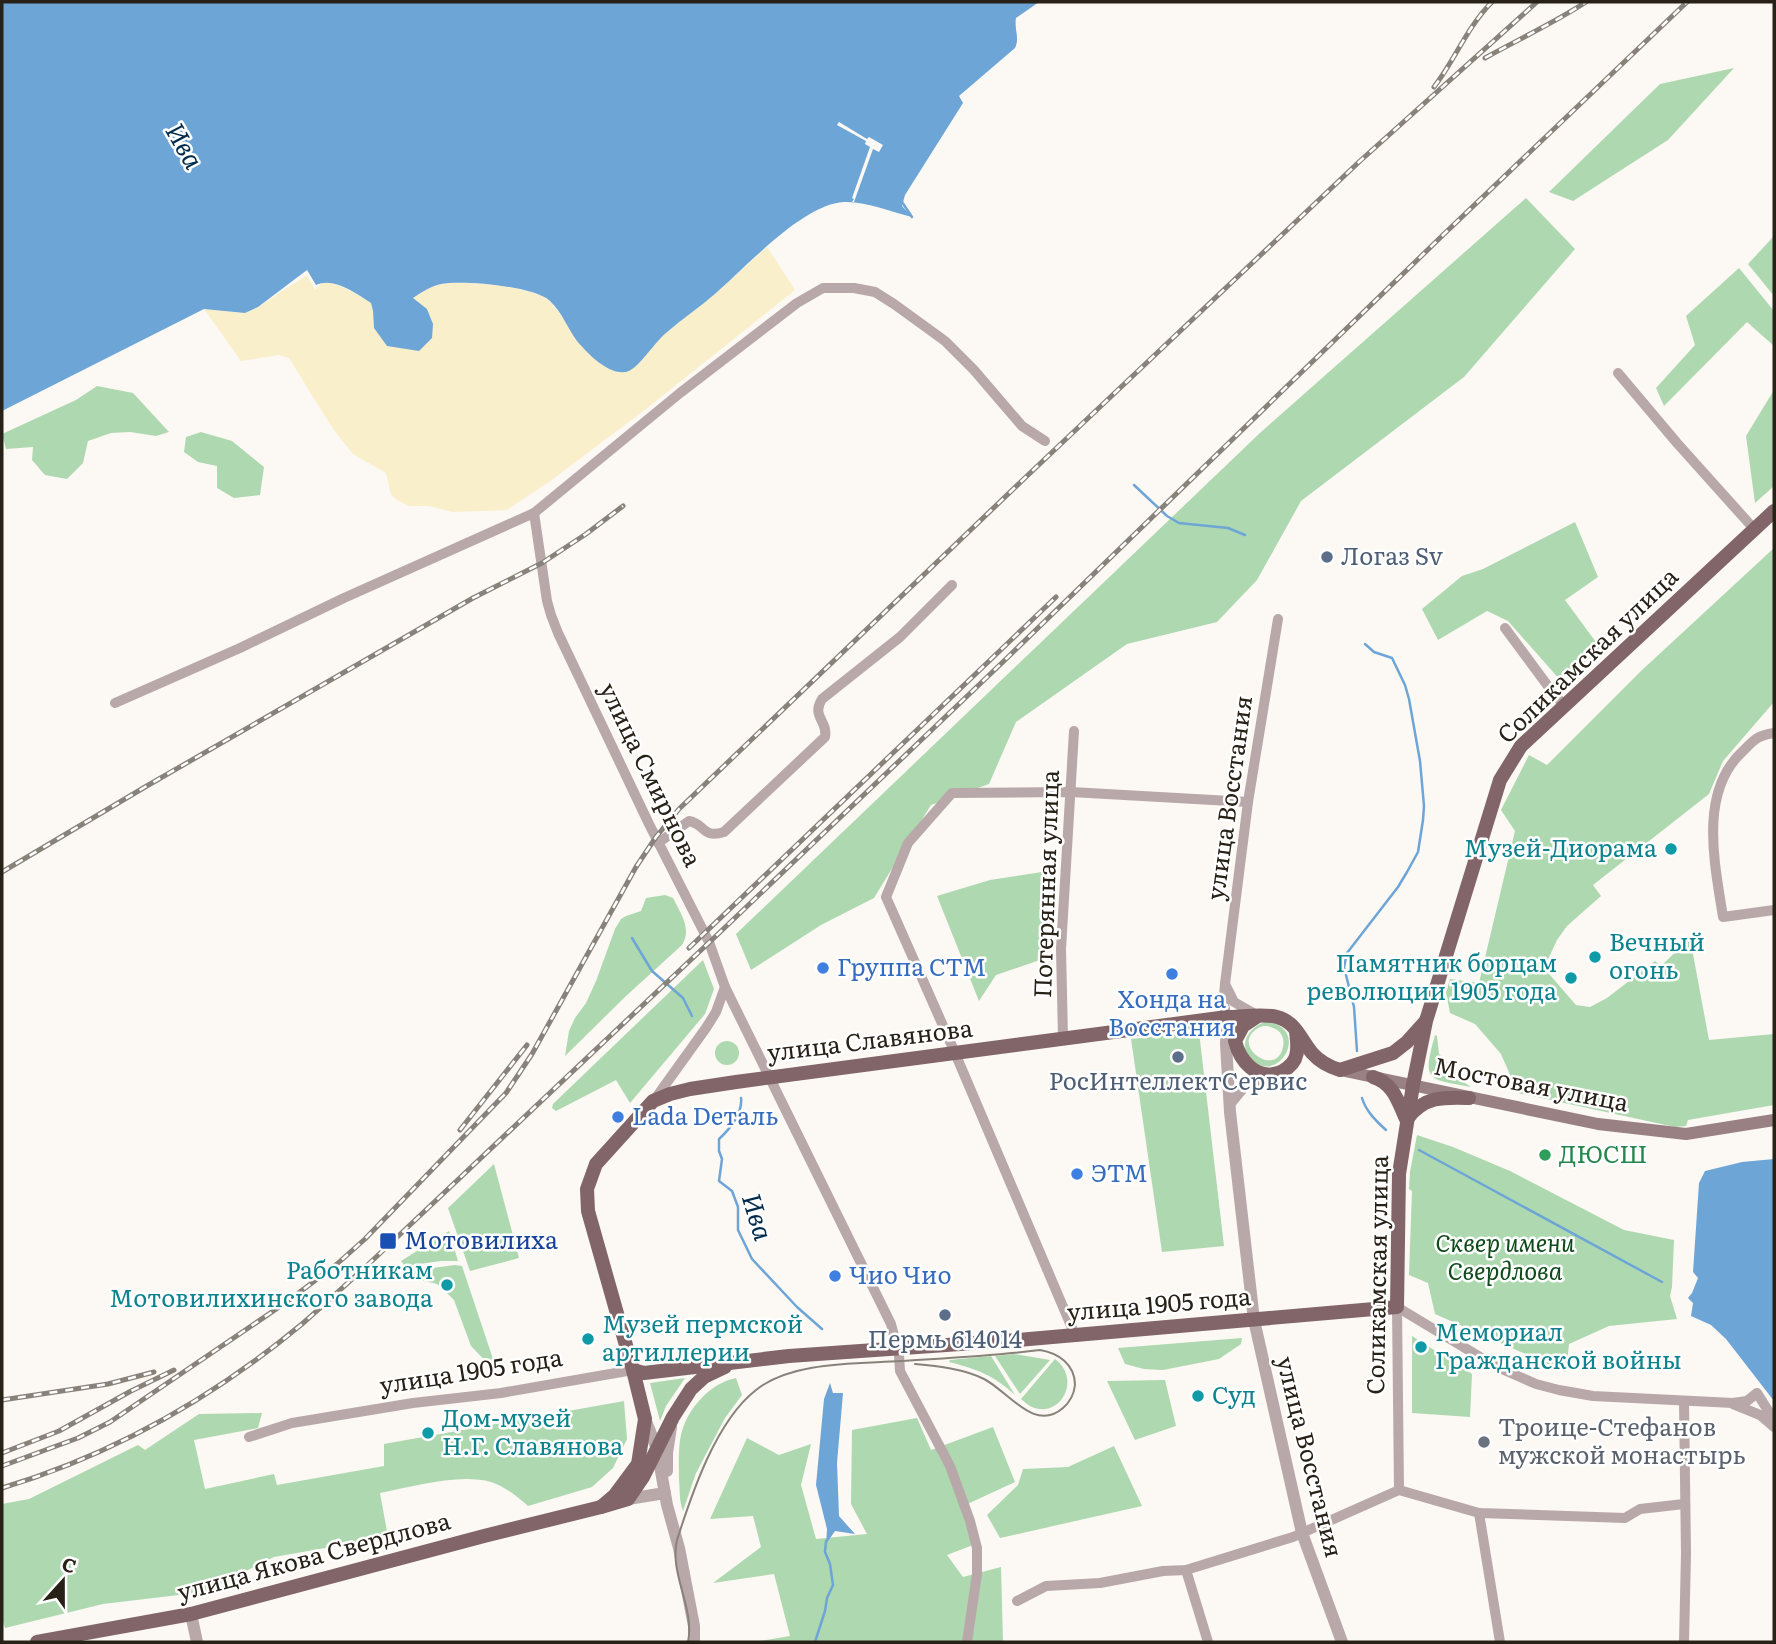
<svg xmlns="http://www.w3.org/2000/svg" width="1776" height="1644" viewBox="0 0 1776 1644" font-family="Literata,serif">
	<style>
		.green { fill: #aed8b0; fill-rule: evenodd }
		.sand { fill: #f9efca }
		.water { fill: #6ea5d7 }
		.pier { fill: #fcf8f3 }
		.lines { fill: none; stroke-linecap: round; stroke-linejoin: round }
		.stream { stroke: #6ea5d7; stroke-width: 2.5 }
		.minor { stroke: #b9a8a9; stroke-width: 10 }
		.tertiary { stroke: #b9a8a9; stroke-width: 12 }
		.secondary { stroke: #998183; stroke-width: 12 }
		.primary { stroke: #816568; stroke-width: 14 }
		.tram { stroke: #87827a; stroke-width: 2 }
		.rail-casing { stroke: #87827a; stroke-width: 5 }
		.rail { stroke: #fff; stroke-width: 2.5; stroke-dasharray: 8; stroke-linecap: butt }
		.service-dot { fill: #5c6f8a; stroke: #fff; stroke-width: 2.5 }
		.culture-dot { fill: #0f9aa8; stroke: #fff; stroke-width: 2.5 }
		.shop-dot { fill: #3f7fe0; stroke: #fff; stroke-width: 2.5 }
		.leisure-dot { fill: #2e9e5b; stroke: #fff; stroke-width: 2.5 }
		.transit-dot { fill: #1a4fb4; stroke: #fff; stroke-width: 2.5 }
		.worship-dot { fill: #6b7280; stroke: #fff; stroke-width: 2.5 }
		.labels { text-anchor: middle; stroke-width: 5; stroke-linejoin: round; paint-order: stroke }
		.service-label { font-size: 24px; fill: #4e5e75; stroke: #fff }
		.street-label { font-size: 24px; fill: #282117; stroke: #fff }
		.culture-label { font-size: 24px; fill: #0d838f; stroke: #fff; text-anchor: start }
		.shop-label { font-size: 24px; fill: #366cbe; stroke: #fff; text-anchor: start }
		.leisure-label { font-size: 24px; fill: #27864d; stroke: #fff; text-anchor: start }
		.transit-label { font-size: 24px; fill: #164399; stroke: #fff; text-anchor: start }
		.park-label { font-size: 24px; font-style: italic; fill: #0f4b1a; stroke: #fff }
		.worship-label { font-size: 24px; fill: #5b616d; stroke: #fff; text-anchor: start }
		.water-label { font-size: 26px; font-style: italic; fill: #002b4c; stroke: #fff }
	</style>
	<rect width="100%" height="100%" fill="#fcf8f3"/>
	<g class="green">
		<path d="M1734,68l-66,72 -95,61 -24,-9 111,-108z"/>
		<path d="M1526,198l49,51 -111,128 -163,124 -44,79 -40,42 -90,22 -111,78 -27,62 -58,21 -57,93 -53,27 -70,45 -15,-36 525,-502z"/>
		<path d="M1774,236v60l-26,-32z"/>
		<path d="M1739,268l35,43v35l-27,-24 -83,84 -8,-18 39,-43 -9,-29z"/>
		<path d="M97,386l36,7 36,39 -13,4 -26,-4 -19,1 -23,8 -5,22 -16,16 -22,-4 -13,-15 1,-13 -27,2 -4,-15 74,-34z"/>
		<path d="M1774,390v96l-19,17 -9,-67z"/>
		<path d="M201,432l31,9 32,26 -4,28 -26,3 -17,-10v-22l-19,-4 -14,-10 2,-15z"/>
		<path d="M1575,522l23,55 -33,23 36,49 -40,32 -53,-60 -21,-10 -49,29 -16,-31 40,-33 21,-7z"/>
		<path d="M1774,548v154l-51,59 -14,33 -116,91 8,11 -34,30 -10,14 -13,28 32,37 14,2 17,-9 48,-37 6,5 29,-28 19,102 65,-6v71l-86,15 -2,6 -11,1 -157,-34 -17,-39 -26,-30 -25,-11 -4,-21 4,-13 29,4 36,-152 -14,-21 28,-55 18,10 94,-94z"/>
		<path d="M1042,872l1,87 -47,16 -17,26 -42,-105 53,-16z"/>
		<path d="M665,895l8,3c8,16 19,31 9,47l-56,51 -61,60 4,-25 6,-13 11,-15 10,-22 19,-52 6,-10 5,-3 15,-5 5,-13z"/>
		<path d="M703,960l11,29 -9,25 -75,89 -14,-23 -60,31 -4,-3 1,-4z"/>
		<path d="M1266,1022c46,5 13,65 -15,37 -14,-15 -1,-33 15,-37zM1263,1026c12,0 23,7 20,21 -7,34 -59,-6 -20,-21z"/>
		<path d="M1199,1032l25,214 -62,6 -31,-213z"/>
		<path d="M1435,1035l2,1 2,18 20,21v4l12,8c-44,-8 -49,-6 -36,-52z"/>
		<circle cx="727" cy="1053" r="12"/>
		<path d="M1417,1135l36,12 57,24 114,59 50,10 -2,47 -2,9 7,23 -68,7 -40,18 -3,28 -131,-58 -7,-31 -19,-8 3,-84 -3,-2 1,-17z"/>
		<path d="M494,1164l25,94 -49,13 -22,-63z"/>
		<path d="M449,1231l9,30h-17l-36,5 -4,-5z"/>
		<path d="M455,1265l7,1 36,108 -27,-28 -17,-46 -11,-11 -6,-5 -21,-5 -6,-8z"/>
		<path d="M1412,1336l60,38 -2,43 -58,-4z"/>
		<path d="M1242,1338l-1,6 -22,15 -56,11 -19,-1 -19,-5 -7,-16z"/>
		<path d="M1014,1354l36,6 -30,34 -25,-38z"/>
		<path d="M991,1356l24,39c-21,-20 -39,-26 -66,-33l1,-2z"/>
		<path d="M1055,1359c28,21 4,62 -25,47 -4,-2 -6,-5 -9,-7z"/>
		<path d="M685,1378l-19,28 -6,15 -10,-38z"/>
		<path d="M736,1378l6,17 -17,23 -29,55 -13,38c-4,-10 -3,-21 -4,-32 0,-14 -1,-31 2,-44 6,-26 29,-52 55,-57z"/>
		<path d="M1165,1380l11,46 -41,14 -28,-59z"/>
		<path d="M624,1401l3,38 -14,29 -21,19 -64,19c-10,-9 -24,-20 -37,-24 -32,-9 -79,5 -111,11l8,44 -114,20 -70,35 -101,12 -98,24 -3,-9v-115l27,-5 109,-54 7,5 54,-36 63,-1 -4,15 -64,12 11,49 69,-15 3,11 107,-19v-22z"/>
		<path d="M917,1418l14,32 62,-23 22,55 -54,25 12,38 -26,10 16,22 38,-10 2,75h-249l36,-6 -16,-62 -61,9 48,-36 -8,-31 -43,3 37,-81 32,17 32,-11 -10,41 15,54 51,-5 -16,-30 1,-74z"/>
		<path d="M1114,1446l28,60 -142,32 -13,-23 31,-30 5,-16 45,-2z"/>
	</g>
	<path class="sand" d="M767,247l28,43 -149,119 -93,70 -46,31 -54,2 -24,-6h-20l-12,-6 -6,-5 -5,-22 -33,-19 -20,-25 -44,-71 -10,-3 -38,6 -37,-52 41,4 13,-6 49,-32 8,15 8,-8c16,0 34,13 48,21l2,8 1,17 31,20 14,3 -7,-53c9,-6 18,-12 29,-14 24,-4 85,2 106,15 7,5 11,14 17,20 17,19 35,36 53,54l13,-3 12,-10 13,-19 60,-47z"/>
	<g class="water">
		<path d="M2,2h1037l-23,16c-2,11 4,20 -1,30l-56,48 4,7 -58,92 -3,11 10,11c-20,-5 -47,-16 -68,-15 -41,2 -97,64 -128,91 -16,14 -34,26 -50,40 -11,9 -26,33 -37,38 -18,7 -41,-17 -52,-30 -9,-12 -15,-29 -27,-40 -16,-15 -87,-21 -109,-17 -10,2 -19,8 -28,14l14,11 6,15 -1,14 -13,13 -32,-5 -13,-18 -1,-17 -2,-8c-16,-10 -37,-26 -55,-18l-9,-15 -49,37 -13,6 -41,-4 -202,102z"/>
		<path d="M1774,1159v242l-48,-62 -15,-14 -20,-9 2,-13 -5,-5 4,-5 6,-15 -5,-6 6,-89 6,-12 37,-9z"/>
		<path d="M830,1383l3,10h10l-6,70 2,53 16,18 -20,-3 -9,13 1,-15 -11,-44 8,-86z"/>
	</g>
	<path class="pier" d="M839,122l28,17 2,-2 14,8 -4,7 -6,-3 -19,53h-2l2,-3 -2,-1 18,-51 -5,-3 1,-3 -29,-16z"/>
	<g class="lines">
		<g class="stream">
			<path d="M902,202l10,15"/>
			<path d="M1134,485l33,31 12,7 49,5 17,7"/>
			<path d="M632,938l20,33 31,27 9,18"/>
			<path d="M1357,1051l-3,-44 -10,-40 3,-14 51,-66 9,-15 11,-20 5,-32 1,-14 -4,-45 -11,-62 -4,-14 -13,-27 -18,-6 -9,-8"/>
			<path d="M741,1098c2,15 -12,32 -22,41v12l3,8 -3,22 13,10 6,16v23l14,29 45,48 25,22"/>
			<path d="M1362,1098c4,13 13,22 24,32"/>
			<path d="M1419,1150l243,132"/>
			<path d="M815,1642l10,-31 2,-13 6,-13 -3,-21 -5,-12 1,-11"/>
		</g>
		<g class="minor">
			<path d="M1618,373l59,70 78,87"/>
			<path d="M534,513l13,88 4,14 7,18 91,191 60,118 16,45 166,337 8,31 1,16 50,95 20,55 7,27v26l-10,68"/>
			<path d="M1505,628l51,69 9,8"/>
			<path d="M115,703l125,-55 104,-50 190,-85 146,-120 117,-90 26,-15h31l21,4 19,12 51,37 29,29 48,56 23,15"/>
			<path d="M1774,733c-16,2 -20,7 -31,18 -45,41 -28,114 -20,166l51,-7"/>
			<path d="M658,843l31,-22c17,3 13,18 35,11l101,-95c3,-17 -14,-20 -3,-38l78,-62 52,-52"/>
			<path d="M1225,984l9,18 21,12"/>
			<path d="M1063,1038l-2,-89 13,-218"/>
			<path d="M1235,1041c-2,-10 -6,-18 -9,-28 -3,-9 -2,-19 -1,-29l23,-182 30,-183"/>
			<path d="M655,1099l51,-71 10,-16 9,-25"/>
			<path d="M1397,1307l98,59 41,18 23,6 34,6 140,7 14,-2 10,-8 17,27"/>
			<path d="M1397,1307l2,183"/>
			<path d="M1075,1335l-123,-289 -66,-149 22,-54 44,-50 119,-1 177,10"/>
			<path d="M1733,1404l27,11 14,12"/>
			<path d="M249,1437l43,-14 121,-20 88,-10 132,-23"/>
			<path d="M1479,1513l21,129"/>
			<path d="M1186,1570l22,72"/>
			<path d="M1017,1601l29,-15 54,-3 63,-12 23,-1 107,-33 106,-47 80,23 146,5 15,-9 44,-5"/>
			<path d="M1684,1642l2,-88 -2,-153"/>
		</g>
		<g class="tertiary">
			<path d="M1227,1017l-1,27 4,68 24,208 48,213 40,109"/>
			<path d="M1230,1103l14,-17 23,-11"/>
			<path d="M645,1419l12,30 10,56 12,43 15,78v16"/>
			<path d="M667,1471v-18l4,-26"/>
			<path d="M628,1499l37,-6"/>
			<path d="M191,1614l6,28"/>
		</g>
		<path class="secondary" d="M1340,1070l258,54 88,10 88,-14"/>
		<g class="primary">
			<path d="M1258,1016l-15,10 -8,15c5,20 21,39 43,32 7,-2 14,-8 17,-14 4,-9 2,-19 1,-28"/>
			<path d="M1373,1077c20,6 25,24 33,42"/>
			<path d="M1407,1119c17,-23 37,-22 62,-21"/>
			<path d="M633,1370l11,3 145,-17 229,-16 379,-33 2,-133 14,-89 13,-64 74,-241 21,-34 253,-235"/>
			<path d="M601,1507l14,-12 23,-31 7,-45 -12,-49 -45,-159 -1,-22 9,-25 57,-63 17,-7 20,-5 46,-7 491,-65c16,0 35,-4 50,0 19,5 24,23 35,36 7,8 18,14 28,17l53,-17 14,-11 18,-20"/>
			<path d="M37,1642l154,-28 293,-78 117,-29 27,-8 15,-22 30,-60 18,-28 13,-12 21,-10"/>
		</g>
		<path class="tram" d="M688,1642c7,-34 -19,-68 -11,-102 15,-47 39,-119 79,-150 36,-29 101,-26 145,-29 46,-3 93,-5 139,-11 18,3 35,14 35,35 -1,9 -5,17 -12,23 -29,25 -55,-17 -79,-29 -20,-10 -46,-13 -69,-15"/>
		<g class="rail-casing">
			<g id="rail">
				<path d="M1485,58c34,-19 69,-35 101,-56"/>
				<path d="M1434,87c21,-27 33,-60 58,-85"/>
				<path d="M2,872l143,-85 328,-189 69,-35 44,-29 37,-28"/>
				<path d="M689,948l367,-351"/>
				<path d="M460,1130l67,-85"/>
				<path d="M2,1400l106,-16 46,-12"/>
				<path d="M2,1453l57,-22 72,-40 43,-21"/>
				<path d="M2,1466l76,-28 32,-16 178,-121 49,-37 28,-25 141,-146 26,-39 104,-187 20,-30 23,-28 349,-334 332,-314 177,-159"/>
				<path d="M2,1488c110,-33 212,-91 300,-164 24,-21 48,-43 72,-65l342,-323 290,-277 437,-424 244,-233"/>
			</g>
		</g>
		<use href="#rail" class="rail"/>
	</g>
	<g class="service-dot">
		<circle cx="1327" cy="557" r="7"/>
		<circle cx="1178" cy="1057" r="7"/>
		<circle cx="945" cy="1315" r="7"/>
	</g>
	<g class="culture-dot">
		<circle cx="1671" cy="849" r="7"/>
		<circle cx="1595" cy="957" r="7"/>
		<circle cx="1571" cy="978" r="7"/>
		<circle cx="447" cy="1285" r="7"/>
		<circle cx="588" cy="1339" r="7"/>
		<circle cx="1421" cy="1347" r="7"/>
		<circle cx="1198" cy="1396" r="7"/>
		<circle cx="428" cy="1433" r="7"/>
	</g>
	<g class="shop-dot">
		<circle cx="823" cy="968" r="7"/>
		<circle cx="1172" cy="974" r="7"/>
		<circle cx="618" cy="1117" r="7"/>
		<circle cx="1077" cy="1174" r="7"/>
		<circle cx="835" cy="1276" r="7"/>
	</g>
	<circle class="leisure-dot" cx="1545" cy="1155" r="7"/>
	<rect class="transit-dot" x="379" y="1232" width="18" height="18" rx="3.5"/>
	<circle class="worship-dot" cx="1484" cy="1442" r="7"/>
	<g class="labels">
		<g class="service-label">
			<text x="1341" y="565" text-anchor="start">Логаз Sv</text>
			<text x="1178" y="1090">РосИнтеллектСервис</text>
			<text x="945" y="1348">Пермь 614014</text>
		</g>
		<g class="street-label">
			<text transform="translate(1588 656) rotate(-44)" y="8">Соликамская улица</text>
			<text transform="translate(650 775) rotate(64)" y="8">улица Смирнова</text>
			<text transform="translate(1230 798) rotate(-82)" y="8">улица Восстания</text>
			<text transform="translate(1047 884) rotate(-88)" y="8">Потерянная улица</text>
			<text transform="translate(870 1041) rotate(-7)" y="8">улица Славянова</text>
			<text transform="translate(1531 1085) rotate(11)" y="8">Мостовая улица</text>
			<text transform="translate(1378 1275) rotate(-89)" y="8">Соликамская улица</text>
			<text transform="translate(1159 1305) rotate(-5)" y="8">улица 1905 года</text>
			<text transform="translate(471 1372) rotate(-9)" y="8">улица 1905 года</text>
			<text transform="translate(1309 1457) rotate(76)" y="8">улица Восстания</text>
			<text transform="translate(314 1557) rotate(-15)" y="8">улица Якова Свердлова</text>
		</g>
		<g class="culture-label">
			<text x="1657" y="857" text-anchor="end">Музей-Диорама</text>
			<text x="1609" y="951">Вечный<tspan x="1609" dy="28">огонь</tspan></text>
			<text x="1557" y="972" text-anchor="end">Памятник борцам<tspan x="1557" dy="28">революции 1905 года</tspan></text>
			<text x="433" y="1279" text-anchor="end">Работникам<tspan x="433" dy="28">Мотовилихинского завода</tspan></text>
			<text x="602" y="1333">Музей пермской<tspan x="602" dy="28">артиллерии</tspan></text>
			<text x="1435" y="1341">Мемориал<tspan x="1435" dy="28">Гражданской войны</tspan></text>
			<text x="1212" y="1404">Суд</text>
			<text x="442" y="1427">Дом-музей<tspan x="442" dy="28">Н.Г. Славянова</tspan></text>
		</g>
		<g class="shop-label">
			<text x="837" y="976">Группа СТМ</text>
			<text x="1172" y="1008" text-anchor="middle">Хонда на<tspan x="1172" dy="28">Восстания</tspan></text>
			<text x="632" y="1125">Lada Dеталь</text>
			<text x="1091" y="1182">ЭТМ</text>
			<text x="849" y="1284">Чио Чио</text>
		</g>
		<g class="leisure-label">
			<text x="1559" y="1163">ДЮСШ</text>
		</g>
		<g class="transit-label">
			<text x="404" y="1249">Мотовилиха</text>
		</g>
		<g class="park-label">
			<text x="1505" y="1252">Сквер имени<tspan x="1505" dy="28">Свердлова</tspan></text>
		</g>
		<g class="worship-label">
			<text x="1498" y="1436">Троице-Стефанов<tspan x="1498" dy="28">мужской монастырь</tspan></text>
		</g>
		<g class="water-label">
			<text transform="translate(184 146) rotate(60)" y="9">Ива</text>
			<text transform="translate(757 1217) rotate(73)" y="9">Ива</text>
		</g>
	</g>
	<rect width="1776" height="1644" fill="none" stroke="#282117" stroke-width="7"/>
	<g transform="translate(63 1581) rotate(21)" stroke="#ffffff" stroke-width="5" paint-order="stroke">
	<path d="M0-5L12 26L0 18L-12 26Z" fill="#282117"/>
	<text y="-10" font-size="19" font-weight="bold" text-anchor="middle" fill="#282117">С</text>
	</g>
</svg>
